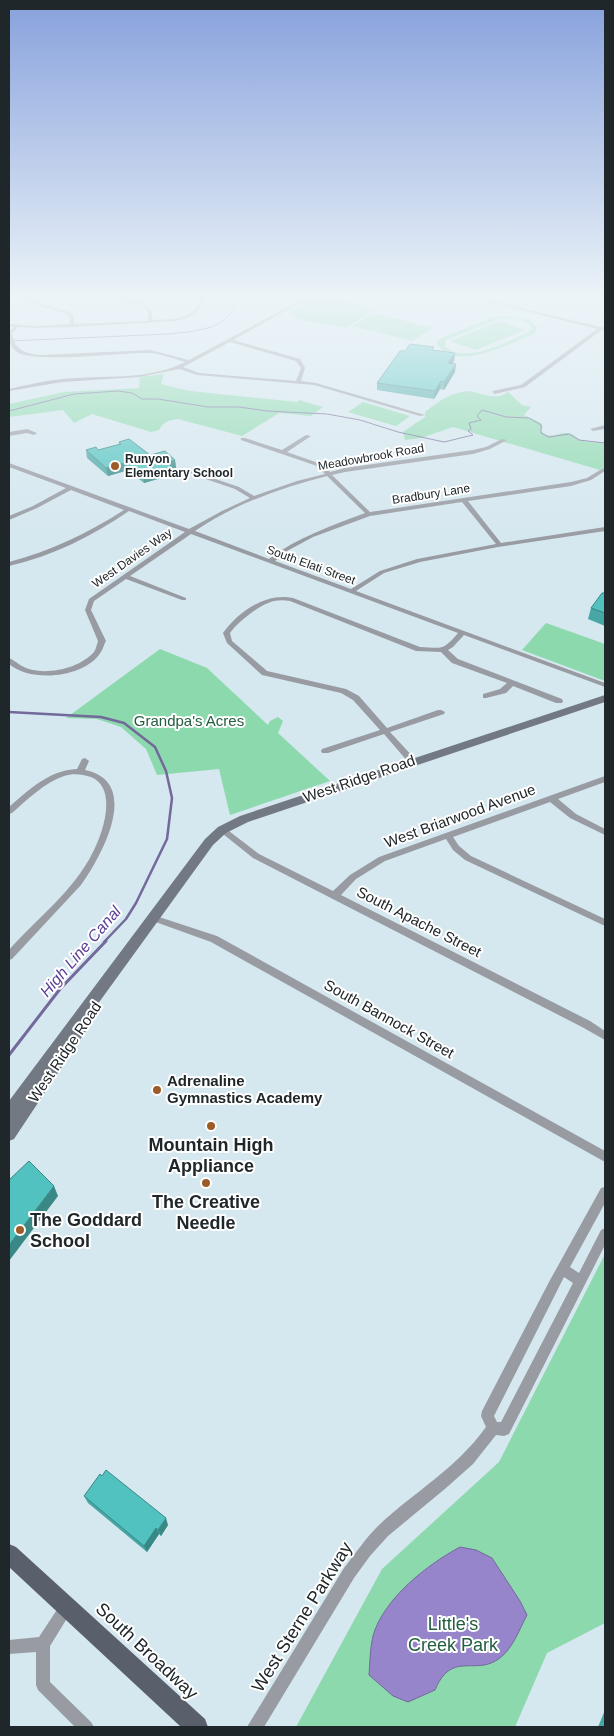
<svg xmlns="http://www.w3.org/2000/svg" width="614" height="1736" viewBox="0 0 614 1736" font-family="Helvetica,sans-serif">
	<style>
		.green { fill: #8dd9ae; fill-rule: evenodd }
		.water { fill: #9685ca; stroke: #73699a }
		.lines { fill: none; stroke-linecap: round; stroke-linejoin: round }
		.stream-far2 { stroke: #73699a; stroke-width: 1 }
		.stream-far1 { stroke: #73699a; stroke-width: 2.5 }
		.stream { stroke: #73699a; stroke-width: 3 }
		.street { fill: #989ba2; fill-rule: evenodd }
		.secondary { fill: #737982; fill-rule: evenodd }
		.primary { fill: #5a606b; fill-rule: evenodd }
		.wall { fill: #46a7a4 }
		.shaded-wall { fill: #398886 }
		.building { fill: #51c2bf; stroke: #398886 }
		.poi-dot { fill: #9d5c27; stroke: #fff; stroke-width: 2 }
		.labels { text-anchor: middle; stroke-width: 4; stroke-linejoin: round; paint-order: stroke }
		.far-street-label { font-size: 12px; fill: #20272a; stroke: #fff }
		.far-poi-label { font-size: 12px; font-weight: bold; fill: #20272a; stroke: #fff; text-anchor: start }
		.park-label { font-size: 15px; fill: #235e41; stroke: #fff }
		.street-label { font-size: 15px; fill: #20272a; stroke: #fff }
		.poi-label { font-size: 15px; font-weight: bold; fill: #20272a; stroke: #fff; text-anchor: start }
		.water-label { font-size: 16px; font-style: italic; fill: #5d4296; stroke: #fff }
		.near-poi-label { font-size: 18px; font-weight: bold; fill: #20272a; stroke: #fff }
		.near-street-label { font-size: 18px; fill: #20272a; stroke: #fff }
		.near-park-label { font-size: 18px; fill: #235e41; stroke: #fff }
	</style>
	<rect width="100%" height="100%" fill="#d5e7ef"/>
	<g class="green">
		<path d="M316,297h11l50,11 -31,20 -48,-9 -9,-6v-2z"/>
		<path d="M374,313l59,15 -21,13 -59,-15z"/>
		<path d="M503,316l26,4 9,8 -4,6c-24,9 -78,39 -97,10v-3l6,-4 49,-19zM499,319c11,-1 28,-2 33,9l-3,4c-21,9 -65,34 -84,14l1,-6z"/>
		<path d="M500,321l25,9 -49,20 -26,-9z"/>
		<path d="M164,374l-3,10 29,7 108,11 1,-2 24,7 -12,9 -32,-3 -37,23 -64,-17c-9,1 -15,3 -19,11l-8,2 -59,-18 -18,9 -11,-13 -54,7v-13l55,-12 75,-4 1,-11z"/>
		<path d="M470,391c12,3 27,10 38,1l14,13 9,2 -7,8 17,8 2,3 -2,5c10,10 15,1 26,2 7,0 9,5 14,7 6,3 17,2 24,3v23l-5,4 -147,-43 -32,11 -16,2 -2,-8 22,-15v-5c14,-11 26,-20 45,-21z"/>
		<path d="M363,402l47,14 -14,10 -48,-14z"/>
		<path d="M546,623l59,21v37l-83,-31z"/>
		<path d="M160,649l47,19 61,57 2,-4 8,-4 5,4 -5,12 52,48 -100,34 -11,-46 -62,6 -11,-26 -25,-22 -24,-8 -31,-1z"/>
		<path d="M605,1254v369l-58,30 -32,74h-219l86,-158 117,-107z"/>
	</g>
	<path class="water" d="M460,1547l16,3 16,8 28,43 7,14c-8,15 -15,36 -30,45 -23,15 -46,-9 -62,30l-27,12 -15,-6 -24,-21c1,-13 1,-27 4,-39 10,-37 55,-72 87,-89z"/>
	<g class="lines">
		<g class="stream-far2">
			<path d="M9,341l160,-7c27,-3 63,-4 68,-37"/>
			<path d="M9,411l65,-17 44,-3 14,2 10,6h16l50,8h31l28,4 60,3 33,6 38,12 46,10 29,-7 -5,-4 3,-2 -2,-6 12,-3 -4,-4 5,-6 24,7 23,1 12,7v8l8,4 20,-3 10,6 26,3"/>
		</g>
		<path class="stream-far1" d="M9,712l92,5 23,6 31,24 11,24 6,27 -5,41 -31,64 -10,16 -22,23"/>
		<path class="stream" d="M9,1055l51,-66 46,-48"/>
		<g class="street">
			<path d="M11,297h6l53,15 4,5v7l74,-3c0,-4 1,-9 -2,-12 -8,-9 -33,-7 -43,-12 10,0 41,3 47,12 3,3 2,7 2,11 22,-1 42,1 49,-23h4c-4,16 -13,21 -29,24l-104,6 -37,1 -17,-1 -6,6c2,17 14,21 29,22l109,-5 39,10 117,-63h5l-78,43 67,19 5,9 -4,13 15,2 109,32 -5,1 -106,-31 -116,-10 -19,-6 -40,8 -77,5 -53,9v-2c18,-4 35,-8 54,-10 39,-4 86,2 122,-17 -11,-3 -25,-9 -37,-9 -27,-1 -112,11 -131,-1 -8,-5 -8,-12 -8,-20l5,-5 -5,-1v-2l26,2 35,-2v-7l-4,-3zM230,342l66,19 5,7 -5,13 -97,-8 -16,-6z"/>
			<path d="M469,297h7l125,30 4,1v2h-3l-77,57 -30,7 -3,-2 1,-1 28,-6 76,-56z"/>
			<path d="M605,425v4l-12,2 -3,-2z"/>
			<path d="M27,429l10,4 -3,2 -7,-2 -18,3v-4z"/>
			<path d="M306,435l5,1 -24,16 34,12 9,8 15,-4 128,-18 13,-3 16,-8 5,1 -17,9 -17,5 -128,18 -13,3 38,37 201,-30 16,-4 18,-11v4l-14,9 -20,6 -103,15 33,42 104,-16v4l-107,16 -78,15 -36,11 -28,18 249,92v4l-141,-52 -11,12 -5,3 10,9 104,40 1,2 -1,2h-6l-43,-17 -7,7 -20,5h-3v-4l17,-5 7,-6 -55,-20 -11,-11 -25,-1 -126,-50c-6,-1 -11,-1 -16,0 -14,3 -36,21 -44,32l2,8 35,30 79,18 13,7 28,32 51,-18h3l4,2 -1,2 -54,18 25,27 1,2 -1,2h-6l-25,-29 -56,19h-6l-1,-2 1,-2 58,-19 -27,-30 -12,-7 -79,-18 -35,-32 -4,-10c15,-21 43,-41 70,-35l127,49c22,1 23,4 38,-14l-267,-99 -61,42 56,22v2h-4l-56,-21 -32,22 -3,9 15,31c-2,3 -3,8 -5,11 -16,26 -70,31 -92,12v-6c7,3 12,9 20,11 20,6 51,-1 65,-17 2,-3 3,-8 4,-11l-13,-31 4,-11 96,-67 -56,-21c-37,25 -76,45 -120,55v-4c42,-11 79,-29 115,-52l-53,-20 -34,18 -28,12v-4l24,-10 33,-18 -57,-21v-4l180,66 33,-18 28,-13 -15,-9 -47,-16v-2h4l47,16 15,9 43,-15 28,-7 -8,-8 -76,-26v-2h4l37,12zM327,476l38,37c-34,13 -67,24 -96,46l-74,-28c39,-27 86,-43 132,-55zM462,502l34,42 -79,15 -37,12 -29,18 -76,-28 12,-10 26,-14 57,-21z"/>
			<path d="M85,758l4,3 -4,9c58,12 16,87 -4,115l-69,74 -3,1v-10c28,-32 65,-59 84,-98 10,-19 25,-64 -2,-75 -9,-3 -18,-4 -27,-1 -20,7 -36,23 -52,37l-3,1v-7c20,-17 40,-37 68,-38l5,-10z"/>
			<path d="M605,776v6l-47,17 18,15 29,15v6l-35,-17 -20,-16 -97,35 6,9 12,10 134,63v7l-140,-66 -12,-10 -7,-11 -61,22 -29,18 -15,16 249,126 15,10v9l-23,-13 -329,-169 -35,-28 4,-3 3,1 34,26 74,37 17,-16 29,-18z"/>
			<path d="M153,915l64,21 388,215v11l-394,-220 -61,-22 -2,-2 2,-2z"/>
			<path d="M605,1187v16l-35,64 9,6 22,-43 4,-2v17l-96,189 -5,2 -8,-1 -23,29 -27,24 -58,48 -18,20 -16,22 -90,149h-17l3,-5 94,-154c11,-14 21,-29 34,-42 37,-35 77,-56 108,-99l-5,-11 1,-5 67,-129 52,-94zM564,1277l9,6 -72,139h-4l-3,-6z"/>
			<path d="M67,1600l5,2 2,5 -24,39v36l41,40 3,5h-19l-37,-37 -2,-5v-33l-27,2v-14l30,-3 23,-35z"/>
		</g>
		<path class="secondary" d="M605,695v7l-357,120 -22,11 -13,12 -121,167 3,4 -2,4 -79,119 -5,2v-40l196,-262 13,-12 22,-11z"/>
		<path class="primary" d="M9,1544l7,3 189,172 3,8h-27l-172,-160z"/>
	</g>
	<g class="wall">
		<path d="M434,350l21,3 -1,8 -2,2 3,9 -11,18 -4,-1 -6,10 -57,-9v-7l28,-32z"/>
		<path d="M119,442l31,13 25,5 1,8 -5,2 1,4 -4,2 -24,7 -9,-7 -4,1 -6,-6 -17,5 -21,-18 -1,-8h12l21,-6z"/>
		<path d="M605,592v34l-17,-7 3,-11z"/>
		<path d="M84,1496l84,29 -7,11 -2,-2 -12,18 -59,-49z"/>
		<path d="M605,1710v17h-7z"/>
	</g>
	<g class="shaded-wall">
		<path d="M455,353l-1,8 -6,9v-7z"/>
		<path d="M456,364l-1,8 -11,18v-8z"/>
		<path d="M441,381l-1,8 -6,10 1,-8z"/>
		<path d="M175,460l1,8 -5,2 1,4 -4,2 -24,7 -1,-8 26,-13z"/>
		<path d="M124,463l1,8 -17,5 -2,-8z"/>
		<path d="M134,468l1,8 -4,1 -1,-8z"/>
		<path d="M54,1186l4,10 -49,65v-16z"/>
		<path d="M166,1518l2,7 -7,11 -3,-6z"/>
		<path d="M156,1528l3,6 -12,18 -3,-6z"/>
	</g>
	<g class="building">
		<path d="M410,344l24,3 -2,3 23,3 -7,10 8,1 -12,18 -3,-1 -6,10 -58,-8 23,-32h5z"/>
		<path d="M129,439l21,16 15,-4 10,9 -6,2 2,4 -3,2 -25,7 -9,-7 -4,1 -6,-6 -18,5 -20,-18 10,-3 2,3 23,-6 -2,-2z"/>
		<path d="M605,592v21l-14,-5 11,-15h2z"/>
		<path d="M29,1161l25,25 -45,59v-65z"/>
		<path d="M106,1470l60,48 -8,12 -2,-2 -12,18 -60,-50 16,-22 2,2z"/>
	</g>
	<linearGradient id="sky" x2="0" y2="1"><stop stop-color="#87a1dc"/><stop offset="0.55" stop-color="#ecf4f8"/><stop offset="1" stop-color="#ecf4f8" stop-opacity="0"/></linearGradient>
	<rect width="614" height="540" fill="url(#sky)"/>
	<g class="poi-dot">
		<circle cx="115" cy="466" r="5"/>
		<circle cx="157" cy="1090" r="5"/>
		<circle cx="211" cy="1126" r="5"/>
		<circle cx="206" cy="1183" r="5"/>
		<circle cx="20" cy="1230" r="5"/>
	</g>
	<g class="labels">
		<g class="far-street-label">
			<text transform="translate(371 457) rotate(-10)" y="4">Meadowbrook Road</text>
			<text transform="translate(431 494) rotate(-9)" y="4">Bradbury Lane</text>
			<text transform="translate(132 558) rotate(-35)" y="4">West Davies Way</text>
			<text transform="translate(311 565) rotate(20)" y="4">South Elati Street</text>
		</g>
		<g class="far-poi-label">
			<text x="125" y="463">Runyon<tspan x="125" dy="14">Elementary School</tspan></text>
		</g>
		<g class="park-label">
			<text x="189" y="726">Grandpa's Acres</text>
		</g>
		<g class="street-label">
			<text transform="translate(359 779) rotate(-19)" y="5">West Ridge Road</text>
			<text transform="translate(460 816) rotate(-20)" y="5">West Briarwood Avenue</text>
			<text transform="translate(419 922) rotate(27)" y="5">South Apache Street</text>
			<text transform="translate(389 1019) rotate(29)" y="5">South Bannock Street</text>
			<text transform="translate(65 1052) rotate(-56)" y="5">West Ridge Road</text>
		</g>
		<g class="poi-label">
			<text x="167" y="1086">Adrenaline<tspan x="167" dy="17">Gymnastics Academy</tspan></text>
		</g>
		<g class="water-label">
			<text transform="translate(80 951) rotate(-49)" y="6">High Line Canal</text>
		</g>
		<g class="near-poi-label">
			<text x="211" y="1151">Mountain High<tspan x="211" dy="21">Appliance</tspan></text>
			<text x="206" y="1208">The Creative<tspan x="206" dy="21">Needle</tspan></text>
			<text x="30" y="1226" text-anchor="start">The Goddard<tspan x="30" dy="21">School</tspan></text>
		</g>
		<g class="near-street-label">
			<text transform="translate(302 1617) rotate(-58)" y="6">West Sterne Parkway</text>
			<text transform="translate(147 1651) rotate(43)" y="6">South Broadway</text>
		</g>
		<g class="near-park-label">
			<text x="453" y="1630">Little's<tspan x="453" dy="21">Creek Park</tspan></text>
		</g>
	</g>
	<rect width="614" height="1736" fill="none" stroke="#20272a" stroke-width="20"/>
</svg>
